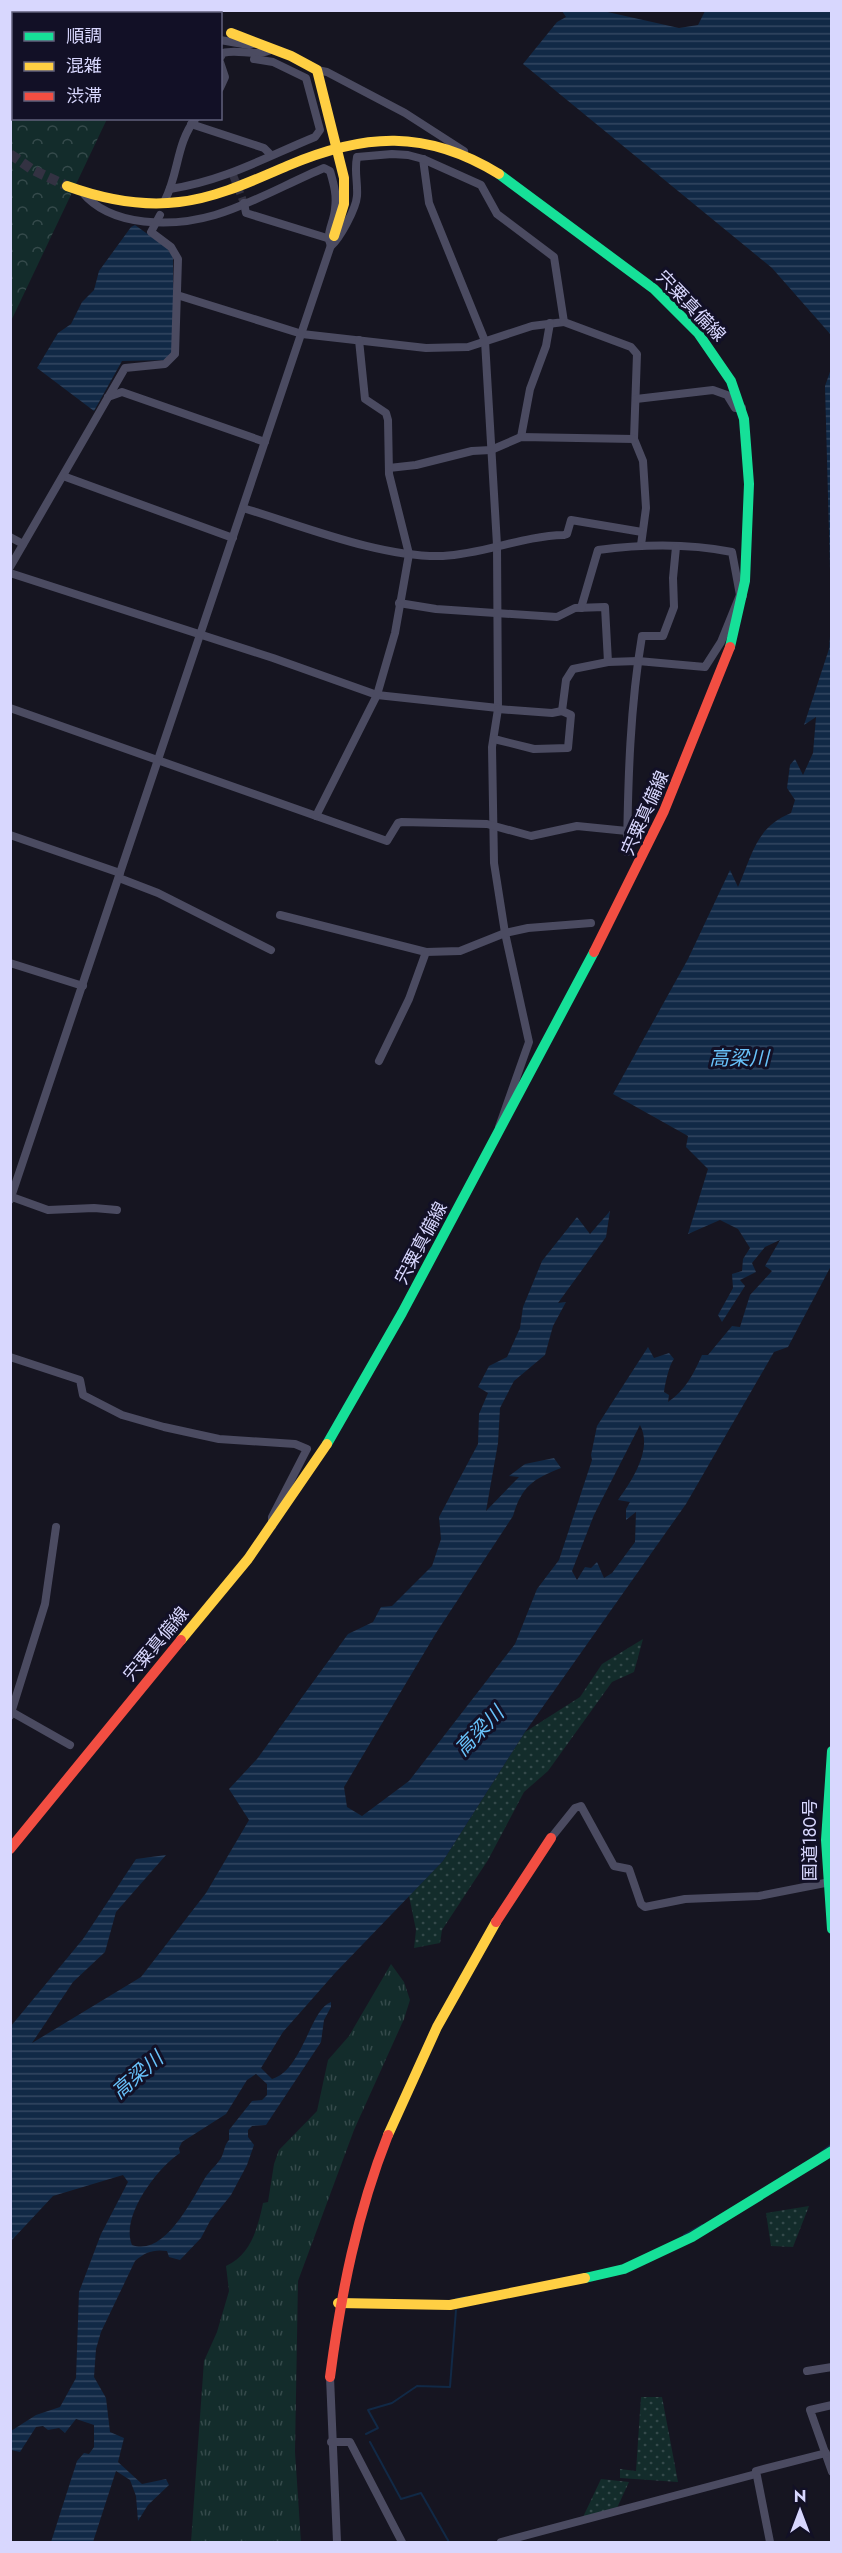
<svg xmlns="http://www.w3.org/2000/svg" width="842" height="2553" viewBox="0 0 842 2553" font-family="Jost,'Noto Sans JP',sans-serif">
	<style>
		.grass { fill: url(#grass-dots) }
		.forest { fill: url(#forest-crowns) }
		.park { fill: url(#park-tufts) }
		.water { fill: url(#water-rules); fill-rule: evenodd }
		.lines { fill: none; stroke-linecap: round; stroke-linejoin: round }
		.stream { stroke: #112946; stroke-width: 2 }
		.street-tunnel { stroke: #333242; stroke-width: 8; stroke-dasharray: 8 4; stroke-linecap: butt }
		.secondary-tunnel { stroke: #333242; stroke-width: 10; stroke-dasharray: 10 5; stroke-linecap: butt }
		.street { stroke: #4b4b61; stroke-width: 8 }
		.fast { stroke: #16e098; stroke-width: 10 }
		.slow { stroke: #ffcf43; stroke-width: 10 }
		.jam { stroke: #f24e42; stroke-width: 10 }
		.labels { text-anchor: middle; stroke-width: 6; stroke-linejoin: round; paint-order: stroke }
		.street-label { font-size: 18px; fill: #d8d7fe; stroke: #121026 }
		.water-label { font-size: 20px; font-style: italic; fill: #68c2fa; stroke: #121026 }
	</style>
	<defs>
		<pattern id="grass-dots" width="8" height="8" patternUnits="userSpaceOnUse" patternTransform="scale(1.5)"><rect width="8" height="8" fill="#132c2b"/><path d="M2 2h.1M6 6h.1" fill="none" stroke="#354a4b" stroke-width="1.8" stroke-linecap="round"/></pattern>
		<pattern id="forest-crowns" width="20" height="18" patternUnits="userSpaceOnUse" patternTransform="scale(1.5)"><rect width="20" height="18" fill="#132c2b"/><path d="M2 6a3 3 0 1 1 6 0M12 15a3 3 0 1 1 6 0" fill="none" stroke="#354a4b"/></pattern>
		<pattern id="park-tufts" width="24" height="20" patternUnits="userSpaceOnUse" patternTransform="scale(1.5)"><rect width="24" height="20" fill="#132c2b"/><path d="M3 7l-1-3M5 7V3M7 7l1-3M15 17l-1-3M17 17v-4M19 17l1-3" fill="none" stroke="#354a4b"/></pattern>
		<pattern id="water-rules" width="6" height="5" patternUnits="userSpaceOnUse" patternTransform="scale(1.5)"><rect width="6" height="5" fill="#112946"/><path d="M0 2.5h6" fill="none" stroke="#334762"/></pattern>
	</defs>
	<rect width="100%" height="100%" fill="#161521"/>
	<g class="grass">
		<path d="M643,1639l-9,33 -22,10 -64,89 -24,21 -36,68 -46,70 -2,13 -26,5 2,-18 -7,-34 34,-35 82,-129 55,-35 22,-33z"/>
		<path d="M809,2206l-16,41 -22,-1 -5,-33z"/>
		<path d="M641,2397h21l16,85 -58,-4v-9l16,2z"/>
		<path d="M601,2479l28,3 -12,26 -34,9z"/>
	</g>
	<path class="forest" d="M13,87l1,31 93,1 -96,202 -1,-233z"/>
	<path class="park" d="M391,1964l13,18 6,18 -6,19 -50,111 -56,151 -3,171 6,90h-110l13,-181 13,-29 12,-41 -3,-25c25,-11 32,-39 37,-63l5,-1 6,-38 5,-14 38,-39 11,-51 21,-24z"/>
	<g class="water">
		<path d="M562,11h41l76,17 19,-3 7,-14h126v324l-59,-67 -249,-204 34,-42 9,-5z"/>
		<path d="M135,225l32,23 6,9v87l-2,11 -6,5 -43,1 -28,50 -57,-43 21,-35 13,-9 11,-22 12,-12 5,-19 32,-44z"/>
		<path d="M831,369v237l-6,-220z"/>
		<path d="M831,624v642l-43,81 -14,5 -88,152 -161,228 -82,129 -108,112 -52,59 -22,36 11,11c31,-9 38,-70 59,-77v5l-7,13 -3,22 -55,83 -14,1 -4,4v7l6,8 -7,20 -16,30 -21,26 -9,17 -21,22 -11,-3 -2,-6c-13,-2 -22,1 -32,10l-34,71 -5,17 -2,28 12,21 4,34 14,6 -6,24 24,22 24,-5 3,6 -21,20 -10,16 -2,-25 -6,-16 -14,-9 -23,71h-42l26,-81 7,-8 5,1 5,-7v-22l-18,-6 -11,14 -6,-5 -11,2 -5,-4 -7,1 -16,25 -9,-2v-19l25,-16 24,-8 16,-29 3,-86 22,-58 27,-52 -5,-7 -70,21 -42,45v-215l72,-87 53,-80 30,-4 -50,57 -11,40 -32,30 -41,61 109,-66 65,-84 43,-73 -20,-31 28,-30 91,-125 25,-12 8,-15 11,-1 40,-40 9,-27 -2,-22 39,-73 1,-30 9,-21 -10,-6 11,-21 18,-9 13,-29 3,-21 19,-46 35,-44 13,17 20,-23 -4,26 -48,66 8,-1 -13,24 -8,29 -31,26 -14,27 -2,35 -12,68 33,-34 -10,-1 16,-12 29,-6 7,10c-28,11 -39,18 -48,48l-77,117 -92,154 3,20 15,9 47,-35 106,-137 22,-55 22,-29 33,-100 -1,-5 6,-29 51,-79 6,11 15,-5 5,6c-5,6 -9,25 -10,33l5,3 -1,7c17,-11 26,-29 34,-47h6l24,-29 8,1 10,-32 22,-24 -7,-5 15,-26 -15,7 -13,16 4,9 -16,8 5,6 -23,36 -4,-7 15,-27 -1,-14 10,-3 1,-12 7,-11 -12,-19 -18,-9 -32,14 20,-65 -22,-22 2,-11 -75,-42 75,-135 42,-89 8,17c15,-33 17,-59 53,-74l4,-13 -8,-12 3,-23 5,-6 8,16 10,-22 3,-36 -12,8 25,-76zM640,1425c13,24 -8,56 -22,75l12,2 -4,7v11l10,-8 -1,30 -23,31 -8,5 -7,-16 -6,6 -6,-1 -8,13 -5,-9 22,-56zM256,2074l11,10v11l-5,5 -10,1 -23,29v10c-5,6 -4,9 -7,16 -3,7 -12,14 -17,22 -13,21 -40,79 -73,67 -12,-28 25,-77 48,-92l-1,-5 3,-6 44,-28 21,-34z"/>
	</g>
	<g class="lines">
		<g class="stream">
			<path d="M820,2153l12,-9"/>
			<path d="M684,2235l18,-10"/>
			<path d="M456,2299l10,-2"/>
			<path d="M366,2434l12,-6 -10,-18 24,-7 25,-17 33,1 6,-77"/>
			<path d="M370,2442l31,57 20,-6 28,49"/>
		</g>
		<path class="street-tunnel" d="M233,175l11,28"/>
		<path class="secondary-tunnel" d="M10,154l23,16 34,16"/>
		<g class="street">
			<path d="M62,14h21"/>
			<path d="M10,34l4,-3"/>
			<path d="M220,40l29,5 8,-2"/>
			<path d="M220,58l3,-5c15,-5 34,5 49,-4"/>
			<path d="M220,62l5,15 -5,11"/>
			<path d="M317,70l10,2 78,41 59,38"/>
			<path d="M191,124l73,24 7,7"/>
			<path d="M423,159l6,44 56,138 12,204 1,164 -6,38 2,116 11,70 24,109 -30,85"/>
			<path d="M170,189c54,-8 96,-32 145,-52l5,-7 -14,-52 -33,-16 -19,-3"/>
			<path d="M82,192c29,36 92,35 133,23 37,-11 73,-32 109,-47l6,3c4,14 7,24 5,38 -1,14 -10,24 -4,37 9,-8 25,-37 26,-50 1,-14 -3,-25 0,-39l35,-3 16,1 15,4 58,26 16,29 57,43 10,65 -32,4 -64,21 -42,1 -124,-14 -125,-39"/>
			<path d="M165,200c14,-27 11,-57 31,-82"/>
			<path d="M244,203l2,10 81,25"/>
			<path d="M564,322l67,25 6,7 -3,85 9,22 3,47 -5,37"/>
			<path d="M108,397l14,-5 143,50"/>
			<path d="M636,399l77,-9 14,5 8,13h7"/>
			<path d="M521,437l9,-48 16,-43 4,-23"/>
			<path d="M389,468l27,-3 56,-14 19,-1 30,-13 113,2"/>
			<path d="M63,476l170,62"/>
			<path d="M243,508c60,18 138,50 200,48 41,-2 79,-20 121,-21l3,-1 4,-14 71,12"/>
			<path d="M10,537l13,7"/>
			<path d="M10,567l115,-199 40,-4 10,-10 3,-95 -7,-12 -20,-15 9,-17"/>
			<path d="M10,573l263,85 104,37 121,13"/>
			<path d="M399,603l37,6 121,8 18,-9 30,-1 3,55"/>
			<path d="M581,608l17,-58c45,-6 89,-7 134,2l8,43"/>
			<path d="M10,708l377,133 11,-18 4,-1 85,2 44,12 46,-10 50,5"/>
			<path d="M498,709l54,4 10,-2"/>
			<path d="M494,739l40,10 34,-1 3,-33 -9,-4 4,-31 7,-11 35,-7 30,-1 67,6 16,-25 19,-47 3,1"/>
			<path d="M316,816l61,-121 18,-62 14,-79 -20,-80 -1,-54 -2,-7 -21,-14 -6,-59"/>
			<path d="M10,835l110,38"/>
			<path d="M627,852c1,-72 3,-145 15,-216h21l11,-29 -1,-29 3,-31"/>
			<path d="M119,878l39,15 113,57"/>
			<path d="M280,915l146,37 34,-1 45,-18 23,-5 63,-5"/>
			<path d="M10,963l73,23"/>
			<path d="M379,1061l30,-62 17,-47"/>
			<path d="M12,1197l36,13 46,-2 23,2"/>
			<path d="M10,1200l322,-958"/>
			<path d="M10,1357l70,23 3,15 39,20 42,12 55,12 76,5 12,5 -35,68v9"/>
			<path d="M10,1711l60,34"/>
			<path d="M10,1716l35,-112 11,-77"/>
			<path d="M551,1838l24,-30 6,-2 33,60 15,3 12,35 4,3 40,-8 74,-3 66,-13"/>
			<path d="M807,2371l25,-4"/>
			<path d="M330,2377l7,165"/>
			<path d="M832,2405l-22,5 22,62"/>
			<path d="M331,2442h19l52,100"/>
			<path d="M501,2542l255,-68"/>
			<path d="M770,2542l-14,-71 70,-18"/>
		</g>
		<g class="fast">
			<path d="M499,174l155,115 44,44 33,48 13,38 5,65 -4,97 -15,66"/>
			<path d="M327,1444l75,-131 192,-361"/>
			<path d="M832,1751l-6,89 6,89"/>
			<path d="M585,2278l39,-9 68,-32 140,-86"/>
		</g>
		<g class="slow">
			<path d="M231,33l60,23 26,14 27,108v26l-10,32"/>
			<path d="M67,186c36,13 73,21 112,16 37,-4 73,-21 108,-36 77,-33 139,-37 212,8"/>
			<path d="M181,1640l67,-81 79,-115"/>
			<path d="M388,2135l49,-108 59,-105"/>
			<path d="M338,2303l112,2 135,-27"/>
		</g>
		<g class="jam">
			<path d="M594,952l70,-141 66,-164"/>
			<path d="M10,1849l171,-209"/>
			<path d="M496,1922l55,-84"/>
			<path d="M330,2377c11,-83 27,-164 58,-242"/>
		</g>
	</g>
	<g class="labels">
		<g class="street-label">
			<text transform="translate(691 306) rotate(46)" y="6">宍粟真備線</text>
			<text transform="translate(645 813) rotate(-66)" y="6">宍粟真備線</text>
			<text transform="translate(421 1243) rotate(-62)" y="6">宍粟真備線</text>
			<text transform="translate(156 1644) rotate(-50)" y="6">宍粟真備線</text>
			<text transform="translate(810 1840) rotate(-90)" y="6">国道180号</text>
		</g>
		<g class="water-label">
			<text x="739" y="1065">高梁川</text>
			<text transform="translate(479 1731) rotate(-46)" y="7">高梁川</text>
			<text transform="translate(137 2075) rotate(-41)" y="7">高梁川</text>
		</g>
	</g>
	<rect width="842" height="2553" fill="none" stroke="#d8d7fe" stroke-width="24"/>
	<rect x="12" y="12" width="210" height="108" fill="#121026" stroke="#61607c" stroke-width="1.5"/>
	<rect x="24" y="32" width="30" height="9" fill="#16e098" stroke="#61607c" stroke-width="1.5"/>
	<text x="66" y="42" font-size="18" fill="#d8d7fe">順調</text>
	<rect x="24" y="62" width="30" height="9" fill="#ffcf43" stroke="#61607c" stroke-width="1.5"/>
	<text x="66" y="72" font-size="18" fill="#d8d7fe">混雑</text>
	<rect x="24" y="92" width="30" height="9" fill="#f24e42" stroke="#61607c" stroke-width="1.5"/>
	<text x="66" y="102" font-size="18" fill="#d8d7fe">渋滞</text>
	<g transform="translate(800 2511)" stroke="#121026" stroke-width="4.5" paint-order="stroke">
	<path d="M0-4.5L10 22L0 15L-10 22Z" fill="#d8d7fe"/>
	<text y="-9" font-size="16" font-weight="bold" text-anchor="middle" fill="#d8d7fe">N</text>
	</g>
</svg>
